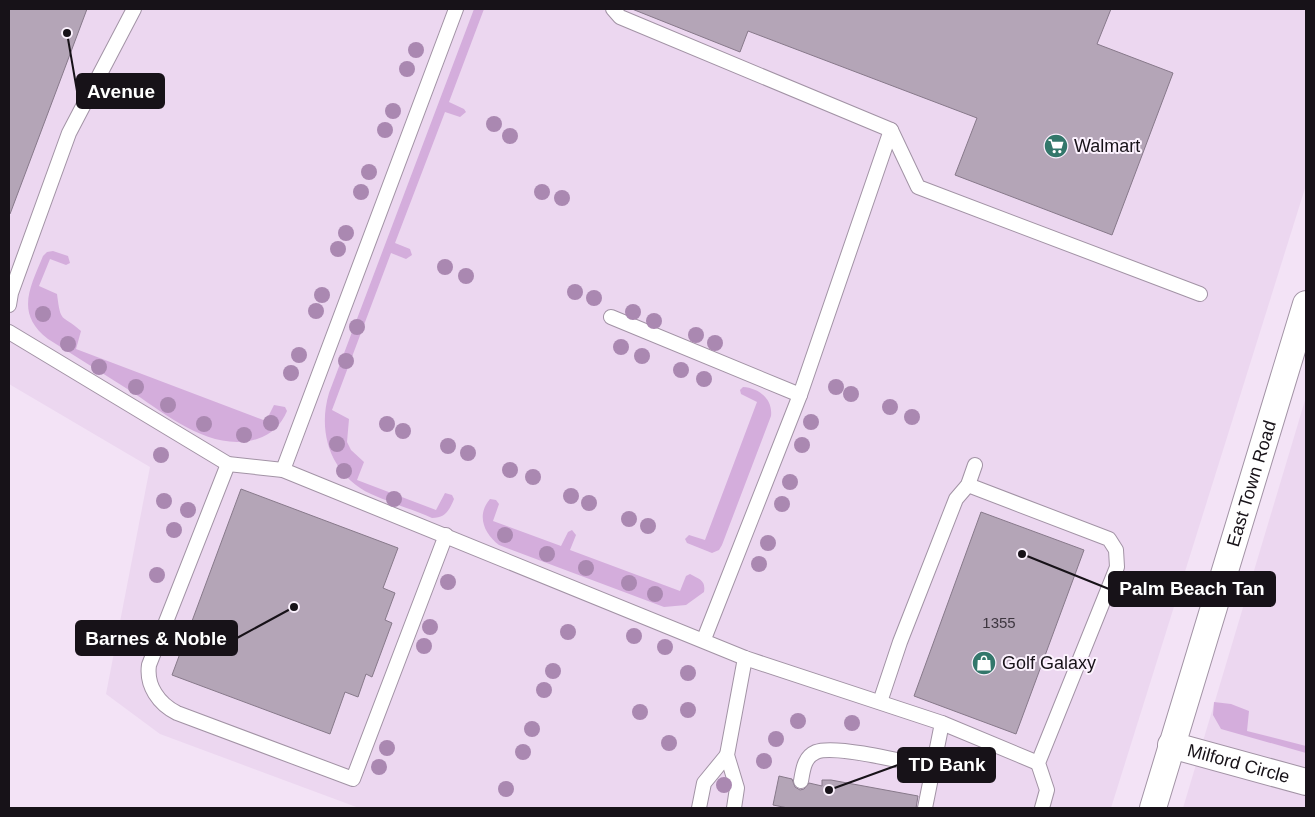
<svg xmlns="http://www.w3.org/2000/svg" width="1315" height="817" viewBox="0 0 1315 817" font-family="Helvetica,sans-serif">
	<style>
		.built { fill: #ecd7f0 }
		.green { fill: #d4addc }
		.building { fill: #b4a5b7; stroke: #87798a }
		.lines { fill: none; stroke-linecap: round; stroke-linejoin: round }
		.service-casing { stroke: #a293a5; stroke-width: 16 }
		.minor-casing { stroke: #a293a5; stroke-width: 28 }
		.service { stroke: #fff; stroke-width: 14 }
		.minor { stroke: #fff; stroke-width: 26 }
		.tree { fill: #aa88b1 }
		.labels { text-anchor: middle; stroke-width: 4; stroke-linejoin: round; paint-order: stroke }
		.number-label { font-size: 15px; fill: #3e3740 }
		.poi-label { font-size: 18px; fill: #171218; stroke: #fcf2fe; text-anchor: start }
		.street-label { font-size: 18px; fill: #171218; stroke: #fcf2fe }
		.leader { fill: none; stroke: #171218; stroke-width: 2 }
		.callout-dot { fill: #171218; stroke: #fcf2fe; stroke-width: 2 }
		.callout { fill: #171218; stroke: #171218; stroke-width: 2 }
		.callout-label { font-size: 19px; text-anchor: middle; font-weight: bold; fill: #fff }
	</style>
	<rect width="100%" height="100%" fill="#f3e3f6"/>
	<g class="built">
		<path d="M9,9h1297v176l-195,623h-752l-199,-74 -54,-40 44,-227 -141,-83z"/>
		<path d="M1306,397v411h-123z"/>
	</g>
	<g class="green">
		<path d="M474,9h10l-35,93 15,7 2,3 -6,5 -15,-5 -50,131 15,6 2,6 -6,4 -15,-6 -59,157 17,9 -2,23 4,8 13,12 -7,18 79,30 9,-17 7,2 2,4c-5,12 -9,19 -22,19 -20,-9 -42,-15 -61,-24 -40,-19 -54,-61 -42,-101z"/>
		<path d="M53,251l15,5 2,7 -4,2 -16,-6 -11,27 18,8c4,31 4,19 24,37l-5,18 190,72 8,-16 11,2 2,4c-6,14 -15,23 -30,28 -46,14 -91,-25 -128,-49 -27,-17 -54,-34 -81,-51 -33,-26 -18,-51 -5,-83l4,-4z"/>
		<path d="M743,387c16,1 30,12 28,29l-49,129 -3,5 -7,3 -25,-10 -2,-4 4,-4 16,5 52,-138 -16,-8 -1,-4z"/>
		<path d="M490,499l6,1 3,4 -6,17 68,25 7,-14 4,-2 4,5 -6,15 110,41 6,-15 4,-2c9,5 16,6 14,18l-18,13 -22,2 -165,-62c-15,-11 -23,-30 -9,-46z"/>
		<path d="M1214,702l17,2 18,7 -2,20 59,15v7l-85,-24 -8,-14z"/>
	</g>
	<g class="building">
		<path d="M9,9h78l-77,205 -1,-1z"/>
		<path d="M632,9h479l-14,35 76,29 -61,162 -157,-60 22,-57 -229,-87 -8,21z"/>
		<path d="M241,489l157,59 -15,40 12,5 -10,27 7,3 -20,54 -6,-3 -8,23 -13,-5 -15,42 -158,-59z"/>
		<path d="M981,512l103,38 -68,184 -102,-38z"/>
		<path d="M779,776l13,3 3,8 5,3 4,-1 5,-6 13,3v-6h9l87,16 -2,12h-128l-15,-3z"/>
	</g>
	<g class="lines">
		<g class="service-casing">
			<g id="service">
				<path d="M613,9l7,8 271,113 27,57 282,107"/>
				<path d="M9,305l2,-12 58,-160 65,-124"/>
				<path d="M611,317l189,78"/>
				<path d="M9,332l219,132 55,6 462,188 197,65 96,40"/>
				<path d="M228,464l-79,201c-3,21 10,39 28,48l176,66 93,-244"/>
				<path d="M283,470l173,-461"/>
				<path d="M968,485l141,54 7,11 1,17 -79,196 9,27 -5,18"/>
				<path d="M704,639l96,-244 91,-265"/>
				<path d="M880,702l20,-60 56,-143 12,-14 7,-20"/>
				<path d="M801,781c2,-11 3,-24 15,-29 19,-8 93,11 116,16"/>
				<path d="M699,808l5,-25 23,-28"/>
				<path d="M734,808l3,-20 -10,-33 18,-97"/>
				<path d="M925,808l17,-85"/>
			</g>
		</g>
		<g class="minor-casing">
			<g id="minor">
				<path id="s1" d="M1171,745l135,37"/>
				<path id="s2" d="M1153,808l153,-504"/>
			</g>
		</g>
		<use href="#service" class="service"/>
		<use href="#minor" class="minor"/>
	</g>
	<g class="tree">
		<circle cx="416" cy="50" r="8"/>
		<circle cx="407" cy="69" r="8"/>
		<circle cx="393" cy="111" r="8"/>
		<circle cx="494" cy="124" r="8"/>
		<circle cx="385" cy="130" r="8"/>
		<circle cx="510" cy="136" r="8"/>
		<circle cx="369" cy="172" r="8"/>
		<circle cx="361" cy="192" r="8"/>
		<circle cx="542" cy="192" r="8"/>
		<circle cx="562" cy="198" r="8"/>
		<circle cx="346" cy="233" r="8"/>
		<circle cx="338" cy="249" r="8"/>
		<circle cx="445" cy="267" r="8"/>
		<circle cx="466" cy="276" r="8"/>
		<circle cx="575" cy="292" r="8"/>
		<circle cx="322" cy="295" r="8"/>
		<circle cx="594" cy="298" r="8"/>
		<circle cx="316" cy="311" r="8"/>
		<circle cx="633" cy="312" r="8"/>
		<circle cx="43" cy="314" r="8"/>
		<circle cx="654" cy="321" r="8"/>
		<circle cx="357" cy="327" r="8"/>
		<circle cx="696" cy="335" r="8"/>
		<circle cx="715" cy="343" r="8"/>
		<circle cx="68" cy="344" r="8"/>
		<circle cx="621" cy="347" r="8"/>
		<circle cx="299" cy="355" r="8"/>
		<circle cx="642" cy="356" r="8"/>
		<circle cx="346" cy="361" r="8"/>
		<circle cx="99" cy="367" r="8"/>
		<circle cx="681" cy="370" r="8"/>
		<circle cx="291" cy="373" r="8"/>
		<circle cx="704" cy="379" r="8"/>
		<circle cx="136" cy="387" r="8"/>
		<circle cx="836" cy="387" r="8"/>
		<circle cx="851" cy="394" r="8"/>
		<circle cx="168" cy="405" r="8"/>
		<circle cx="890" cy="407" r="8"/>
		<circle cx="912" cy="417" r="8"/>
		<circle cx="811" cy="422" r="8"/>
		<circle cx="271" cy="423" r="8"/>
		<circle cx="204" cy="424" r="8"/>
		<circle cx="387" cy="424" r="8"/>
		<circle cx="403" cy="431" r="8"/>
		<circle cx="244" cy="435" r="8"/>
		<circle cx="337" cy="444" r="8"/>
		<circle cx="802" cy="445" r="8"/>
		<circle cx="448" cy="446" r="8"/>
		<circle cx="468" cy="453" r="8"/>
		<circle cx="161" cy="455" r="8"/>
		<circle cx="510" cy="470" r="8"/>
		<circle cx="344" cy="471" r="8"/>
		<circle cx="533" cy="477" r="8"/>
		<circle cx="790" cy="482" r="8"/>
		<circle cx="571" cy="496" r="8"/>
		<circle cx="394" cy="499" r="8"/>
		<circle cx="164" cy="501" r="8"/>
		<circle cx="589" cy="503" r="8"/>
		<circle cx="782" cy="504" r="8"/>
		<circle cx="188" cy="510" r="8"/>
		<circle cx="629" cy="519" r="8"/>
		<circle cx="648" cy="526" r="8"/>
		<circle cx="174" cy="530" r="8"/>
		<circle cx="505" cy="535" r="8"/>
		<circle cx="768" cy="543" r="8"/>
		<circle cx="547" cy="554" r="8"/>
		<circle cx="759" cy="564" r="8"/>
		<circle cx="586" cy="568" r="8"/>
		<circle cx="157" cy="575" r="8"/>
		<circle cx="448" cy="582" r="8"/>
		<circle cx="629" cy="583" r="8"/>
		<circle cx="655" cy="594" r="8"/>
		<circle cx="430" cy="627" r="8"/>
		<circle cx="568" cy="632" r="8"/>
		<circle cx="634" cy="636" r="8"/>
		<circle cx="424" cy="646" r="8"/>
		<circle cx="665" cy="647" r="8"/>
		<circle cx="553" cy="671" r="8"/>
		<circle cx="688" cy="673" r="8"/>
		<circle cx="544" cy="690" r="8"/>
		<circle cx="688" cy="710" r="8"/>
		<circle cx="640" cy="712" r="8"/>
		<circle cx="798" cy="721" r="8"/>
		<circle cx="852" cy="723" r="8"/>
		<circle cx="532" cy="729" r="8"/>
		<circle cx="776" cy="739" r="8"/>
		<circle cx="669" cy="743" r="8"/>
		<circle cx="387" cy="748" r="8"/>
		<circle cx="523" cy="752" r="8"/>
		<circle cx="764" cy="761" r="8"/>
		<circle cx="379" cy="767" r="8"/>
		<circle cx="724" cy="785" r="8"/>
		<circle cx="506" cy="789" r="8"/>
	</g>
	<defs>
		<g id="supermarket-disc" transform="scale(1.25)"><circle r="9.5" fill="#33776b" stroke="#fcf2fe"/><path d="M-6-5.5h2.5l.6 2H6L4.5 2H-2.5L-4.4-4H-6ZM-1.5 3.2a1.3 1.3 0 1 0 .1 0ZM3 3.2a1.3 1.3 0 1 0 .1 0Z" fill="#fff"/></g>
		<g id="shop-disc" transform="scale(1.25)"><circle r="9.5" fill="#33776b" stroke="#fcf2fe"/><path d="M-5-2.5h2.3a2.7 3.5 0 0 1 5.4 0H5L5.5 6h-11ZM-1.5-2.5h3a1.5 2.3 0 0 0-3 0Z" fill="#fff"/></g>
	</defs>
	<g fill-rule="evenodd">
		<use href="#supermarket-disc" x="1056" y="146"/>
		<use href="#shop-disc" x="984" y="663"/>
	</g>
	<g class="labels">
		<g class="number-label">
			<text x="999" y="628">1355</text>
		</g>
		<g class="poi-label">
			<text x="1074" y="152">Walmart</text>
			<text x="1002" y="669">Golf Galaxy</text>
		</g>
		<g class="street-label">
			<text dy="6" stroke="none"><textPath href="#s2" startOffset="339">East Town Road</textPath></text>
			<text dy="6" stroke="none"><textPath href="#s1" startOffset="70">Milford Circle</textPath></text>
		</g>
	</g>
	<path class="leader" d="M67 33L77 91M1022 554L1109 589M294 607L237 638M829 790L898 765"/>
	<g class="callout-dot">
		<circle cx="67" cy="33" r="5"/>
		<circle cx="1022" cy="554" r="5"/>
		<circle cx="294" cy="607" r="5"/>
		<circle cx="829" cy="790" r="5"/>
	</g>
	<g class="callout">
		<rect x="77" y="74" width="87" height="34" rx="5"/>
		<rect x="1109" y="572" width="166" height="34" rx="5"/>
		<rect x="76" y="621" width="161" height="34" rx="5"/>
		<rect x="898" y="748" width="97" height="34" rx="5"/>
	</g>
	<g class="callout-label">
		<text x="121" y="98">Avenue</text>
		<text x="1192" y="595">Palm Beach Tan</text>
		<text x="156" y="645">Barnes &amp; Noble</text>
		<text x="947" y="771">TD Bank</text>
	</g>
	<rect width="1315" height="817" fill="none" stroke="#171218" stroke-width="20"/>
</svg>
